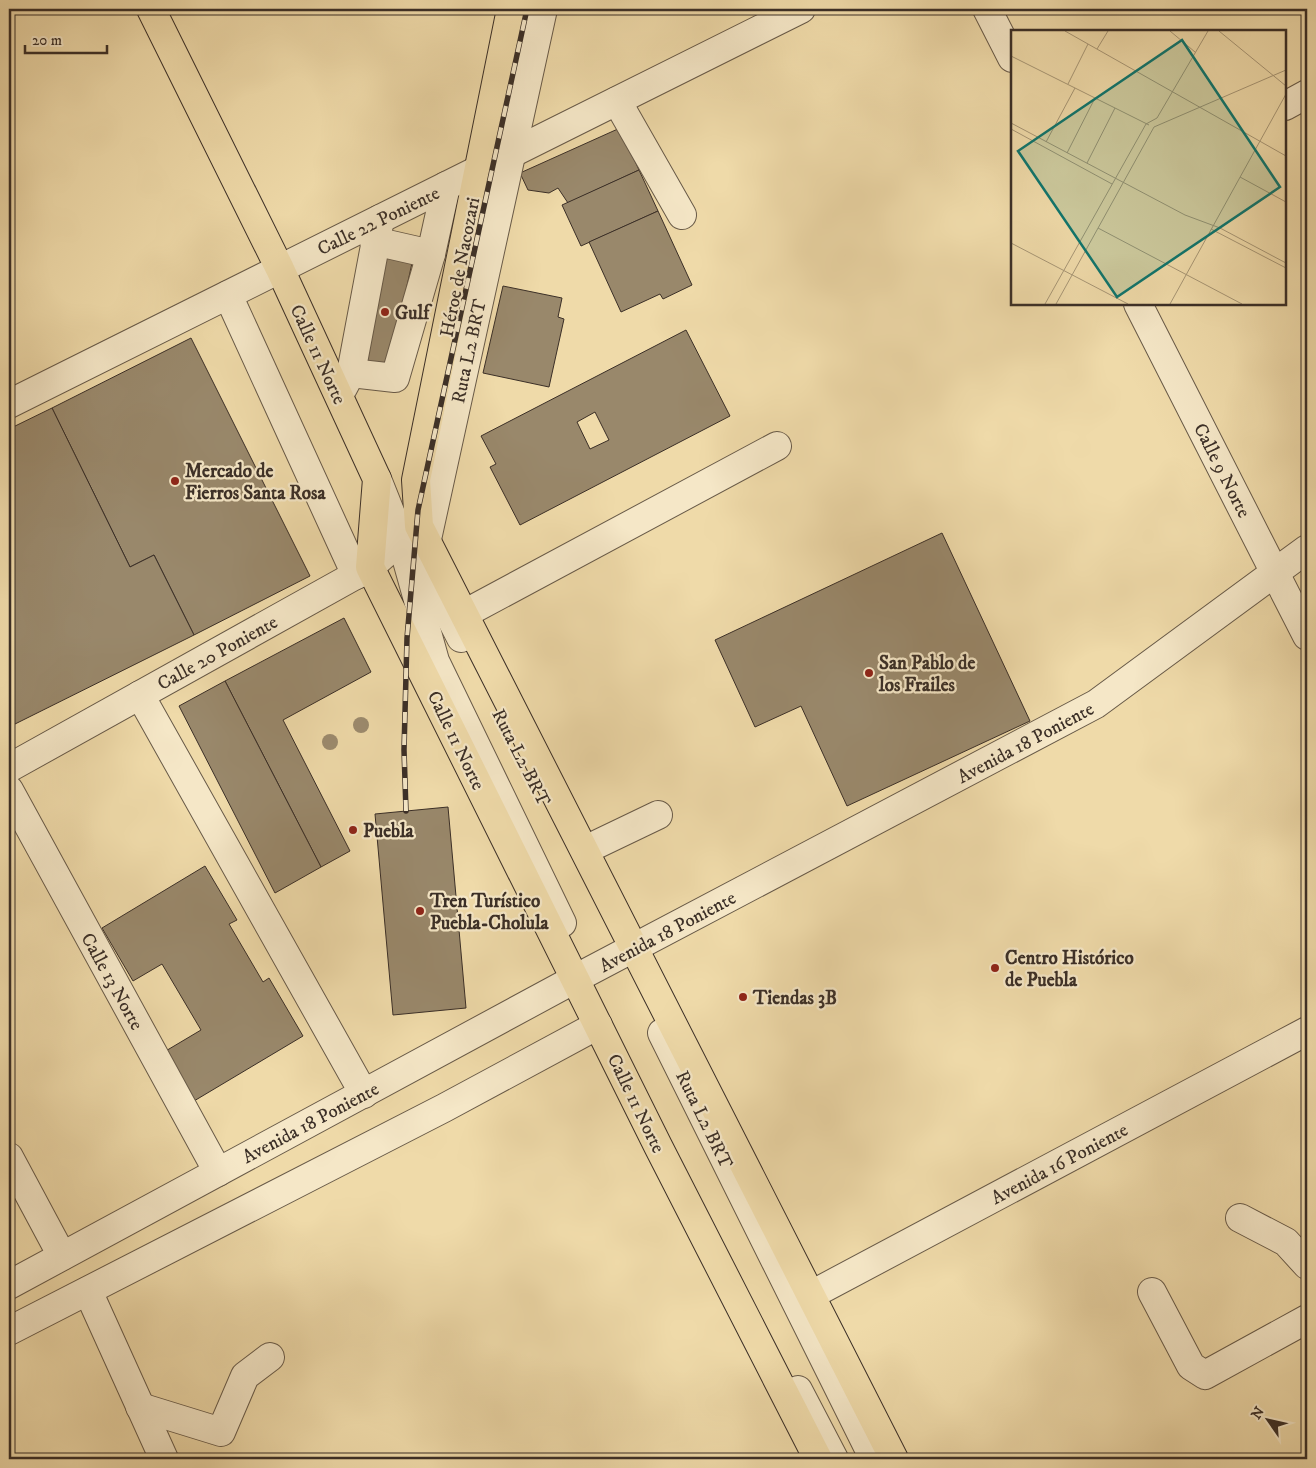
<svg xmlns="http://www.w3.org/2000/svg" width="1316" height="1468" viewBox="0 0 1316 1468" font-family="'IM FELL DW Pica',serif">
	<style>
		.building { fill: #99886b; stroke: #3b2f27; fill-rule: evenodd }
		.lines { fill: none; stroke-linecap: round; stroke-linejoin: round }
		.minor-casing { stroke: #685a48; stroke-width: 30 }
		.major-casing { stroke: #3b2f27; stroke-width: 30 }
		.minor { stroke: #f5e7c7; stroke-width: 28 }
		.major { stroke: #efdaa9; stroke-width: 28 }
		.rail-casing { stroke: #3b2f27; stroke-width: 5.5 }
		.rail { stroke: #f5e7c7; stroke-width: 4; stroke-dasharray: 11; stroke-linecap: butt }
		.tree { fill: #9c8b6e }
		.poi-dot { fill: #8f2418; stroke: #f5e7c7; stroke-width: 2 }
		.labels { text-anchor: middle; stroke-width: 4.5; stroke-linejoin: round; paint-order: stroke }
		.street-label { font-size: 19px; fill: #3b2f27; stroke: #f5e7c7 }
		.poi-label { font-size: 19px; font-weight: bold; fill: #3b2f27; stroke: #f5e7c7; text-anchor: start }
		.inset-road { fill: none; stroke: #a79675; stroke-width: 1 }
		.view { fill: #0f766e; fill-opacity: 0.15; stroke: #0f766e; stroke-width: 2.5 }
		.inset-edge { fill: none; stroke: #3b2f27; stroke-width: 2.5 }
	</style>
	<rect width="100%" height="100%" fill="#efdaa9"/>
	<filter id="stains"><feTurbulence type="fractalNoise" baseFrequency=".004" numOctaves="4"/><feColorMatrix values="0 0 0 0 .2 0 0 0 0 .09 0 0 0 0 .02 0 0 0 .5 -.17"/></filter>
	<radialGradient id="worn" r=".72"><stop offset=".6" stop-color="#630" stop-opacity="0"/><stop offset="1" stop-color="#630" stop-opacity=".3"/></radialGradient>
	<g class="building">
		<path d="M620,128l19,42 -71,33 -10,-15 -9,5 -21,-3 -8,-17z"/>
		<path d="M639,170l19,41 -77,35 -19,-41z"/>
		<path d="M658,211l34,74 -29,14 -3,-5 -39,18 -32,-70z"/>
		<path d="M382,256l30,7 -23,105 -31,-7z"/>
		<path d="M503,286l59,12 -4,19 6,2 -15,68 -66,-14z"/>
		<path d="M686,330l44,86 -210,109 -30,-58 6,-3 -15,-28zM595,412l14,28 -19,9 -13,-27z"/>
		<path d="M191,338l119,238 -116,59 -40,-80 -24,12 -78,-159z"/>
		<path d="M52,408l78,159 24,-12 40,80 -185,92v-298z"/>
		<path d="M942,533l88,188 -183,85 -46,-100 -46,21 -40,-87z"/>
		<path d="M344,618l27,54 -88,48 67,131 -29,16 -96,-186z"/>
		<path d="M225,681l96,186 -46,26 -96,-187z"/>
		<path d="M448,807l18,201 -73,7 -18,-201z"/>
		<path d="M205,866l32,54 -8,4 34,58 6,-4 34,58 -109,65 -30,-49 37,-22 -39,-66 -29,17 -31,-53z"/>
	</g>
	<g class="lines">
		<g class="minor-casing">
			<g id="minor">
				<path d="M987,9l25,49"/>
				<path d="M617,101l65,114"/>
				<path d="M1285,106l22,-12"/>
				<path d="M374,241l57,13"/>
				<path d="M228,295l128,280"/>
				<path d="M1138,304l169,332"/>
				<path d="M351,373l44,5 36,-124 15,-68"/>
				<path d="M343,388l8,-15 29,-154"/>
				<path d="M9,404l792,-395"/>
				<path d="M377,479l24,60 34,122 127,262"/>
				<path d="M464,614l313,-168"/>
				<path d="M461,638l-39,-76 121,-553"/>
				<path d="M140,695l224,399"/>
				<path d="M9,768l361,-201 17,-15"/>
				<path d="M9,790l209,382"/>
				<path d="M585,850l73,-35"/>
				<path d="M662,1033l212,426"/>
				<path d="M9,1157l53,99"/>
				<path d="M1240,1218l46,24 21,23"/>
				<path d="M9,1285l577,-312 510,-269 211,-155"/>
				<path d="M88,1291l76,168"/>
				<path d="M1152,1292l39,74 14,9 102,-56"/>
				<path d="M811,1295l496,-264"/>
				<path d="M9,1331l435,-223 154,-83"/>
				<path d="M798,1390l36,69"/>
				<path d="M140,1407l81,25 24,-56 25,-19"/>
			</g>
		</g>
		<g class="major-casing">
			<g id="major">
				<path d="M151,9l129,260 97,210 -7,88 288,579 160,313"/>
				<path d="M511,9l-95,471 3,46 475,933"/>
			</g>
		</g>
		<use href="#minor" class="minor"/>
		<use href="#major" class="major"/>
		<g class="rail-casing">
			<path id="rail" d="M406,811l-2,-61 3,-112 11,-128 109,-501"/>
		</g>
		<use href="#rail" class="rail"/>
	</g>
	<g class="tree">
		<circle cx="361" cy="725" r="8"/>
		<circle cx="330" cy="742" r="8"/>
	</g>
	<g class="poi-dot">
		<circle cx="385" cy="312" r="5"/>
		<circle cx="175" cy="481" r="5"/>
		<circle cx="869" cy="673" r="5"/>
		<circle cx="353" cy="830" r="5"/>
		<circle cx="420" cy="911" r="5"/>
		<circle cx="995" cy="968" r="5"/>
		<circle cx="743" cy="997" r="5"/>
	</g>
	<g class="labels">
		<g class="street-label">
			<text transform="translate(378 220) rotate(-26)" y="7">Calle 22 Poniente</text>
			<text transform="translate(459 267) rotate(-79)" y="7">Héroe de Nacozari</text>
			<text transform="translate(468 351) rotate(-78)" y="7">Ruta L2 BRT</text>
			<text transform="translate(319 354) rotate(65)" y="7">Calle 11 Norte</text>
			<text transform="translate(1223 470) rotate(63)" y="7">Calle 9 Norte</text>
			<text transform="translate(217 652) rotate(-29)" y="7">Calle 20 Poniente</text>
			<text transform="translate(457 740) rotate(64)" y="7">Calle 11 Norte</text>
			<text transform="translate(1025 742) rotate(-28)" y="7">Avenida 18 Poniente</text>
			<text transform="translate(522 757) rotate(63)" y="7">Ruta L2 BRT</text>
			<text transform="translate(667 931) rotate(-28)" y="7">Avenida 18 Poniente</text>
			<text transform="translate(113 981) rotate(61)" y="7">Calle 13 Norte</text>
			<text transform="translate(637 1103) rotate(64)" y="7">Calle 11 Norte</text>
			<text transform="translate(705 1119) rotate(64)" y="7">Ruta L2 BRT</text>
			<text transform="translate(310 1122) rotate(-28)" y="7">Avenida 18 Poniente</text>
			<text transform="translate(1059 1163) rotate(-28)" y="7">Avenida 16 Poniente</text>
		</g>
		<g class="poi-label">
			<text x="395" y="319">Gulf</text>
			<text x="185" y="477">Mercado de<tspan x="185" dy="22">Fierros Santa Rosa</tspan></text>
			<text x="879" y="669">San Pablo de<tspan x="879" dy="22">los Frailes</tspan></text>
			<text x="363" y="837">Puebla</text>
			<text x="430" y="907">Tren Turístico<tspan x="430" dy="22">Puebla-Cholula</tspan></text>
			<text x="1005" y="964">Centro Histórico<tspan x="1005" dy="22">de Puebla</tspan></text>
			<text x="753" y="1004">Tiendas 3B</text>
		</g>
	</g>
	<g transform="translate(1011 30)">
		<rect width="275" height="275" fill="#efdaa9"/>
		<path class="inset-road" d="M54,1l221,125M159,1l25,21M208,1l67,55M86,19l11,-18M0,26l138,69M57,54l20,-40M0,93l174,92 35,13 66,35M0,99l101,55M35,112l29,-54M56,123l28,-55M76,133l28,-55M229,147l46,25M87,198l144,76M200,199l75,39M0,213l117,61M34,274l101,-180 11,-6 51,-87M45,274l98,-177 132,-57M159,274l116,-210"/>
		<path class="view" d="M171,10l98,147 -163,110 -99,-146z"/>
		<rect width="275" height="275" class="inset-edge"/>
	</g>
	<rect width="1316" height="1468" fill="none" stroke="#efdaa9" stroke-width="30"/>
	<rect x="10" y="10" width="1296" height="1448" fill="none" stroke="#3b2f27" stroke-width="2.5"/>
	<rect x="15" y="15" width="1286" height="1438" fill="none" stroke="#3b2f27"/>
	<g transform="translate(1268 1420) rotate(304)" stroke="#f5e7c7" stroke-width="4" paint-order="stroke">
	<path d="M0-4L9 19L0 12L-9 19Z" fill="#3b2f27"/>
	<text y="-8" font-size="14" font-weight="bold" text-anchor="middle" fill="#3b2f27">N</text>
	</g>
	<path d="M25 45v8h82v-8" fill="none" stroke="#3b2f27" stroke-width="2.5"/>
	<text x="32" y="45" font-size="15" fill="#3b2f27" stroke="#f5e7c7" stroke-width="4" paint-order="stroke">20 m</text>
	<rect width="100%" height="100%" filter="url(#stains)"/>
	<rect width="100%" height="100%" fill="url(#worn)"/>
</svg>
